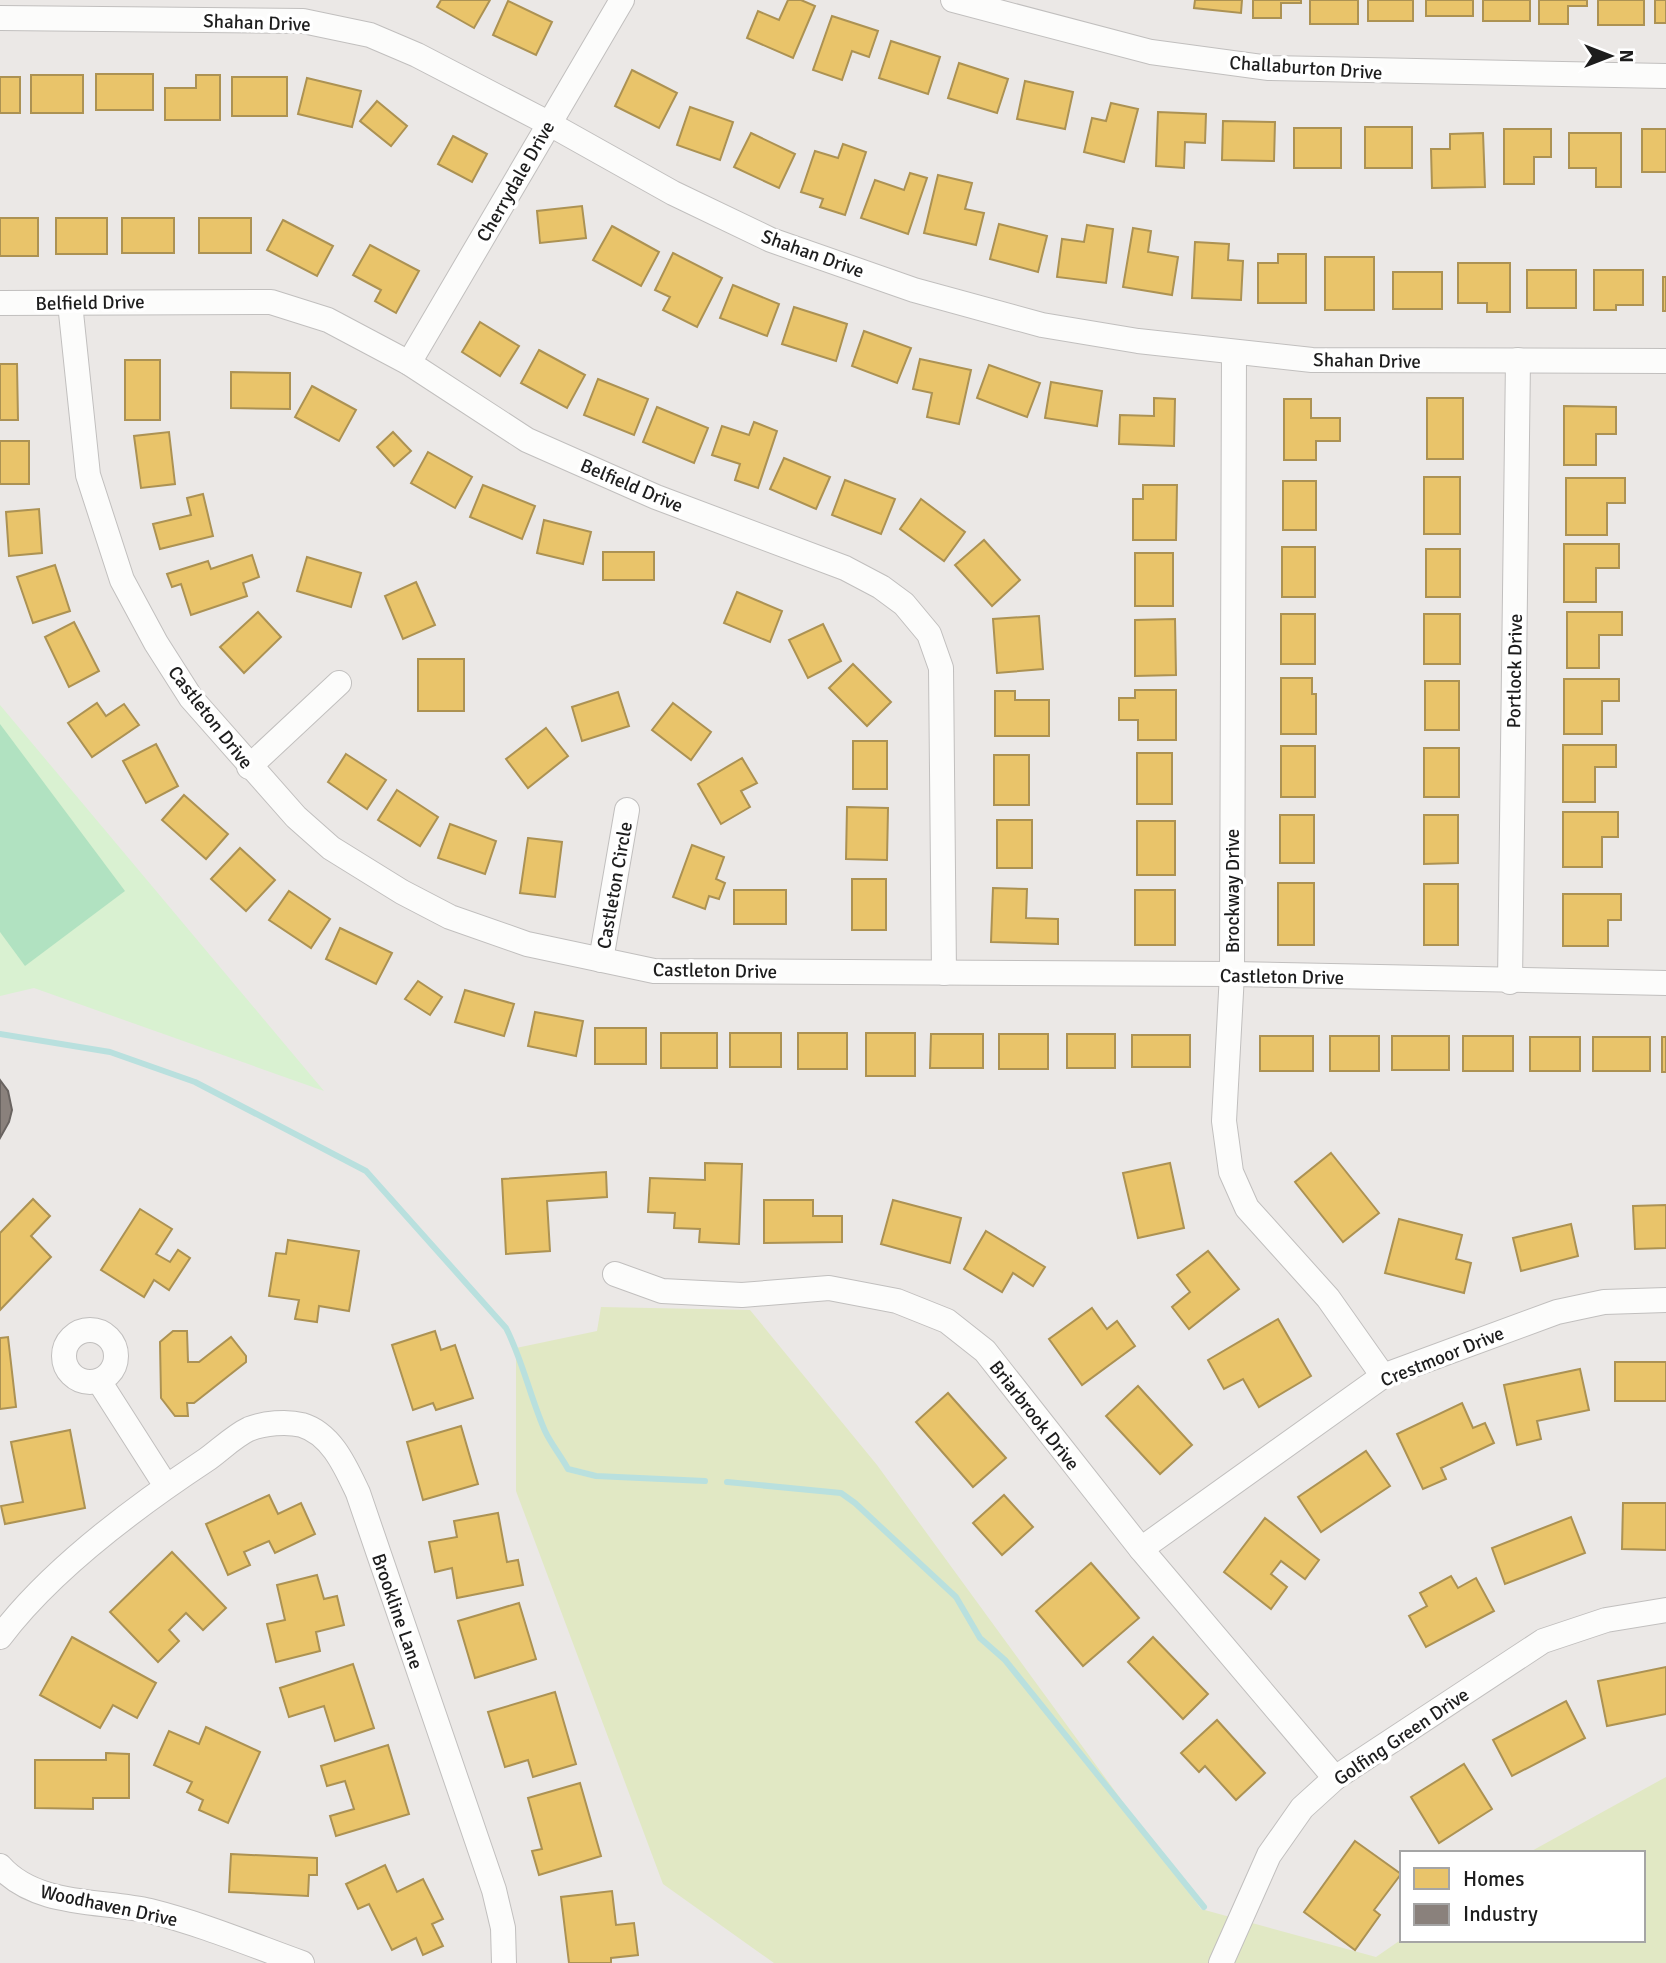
<svg xmlns="http://www.w3.org/2000/svg" width="1666" height="1963" viewBox="0 0 1666 1963" font-family="Signika,sans-serif">
	<style>
		.grass { fill: #e1e8c4 }
		.park { fill: #d9f1d1 }
		.pitch { fill: #b1e2c1 }
		.homes { fill: #e9c46a; stroke: #ac9253; stroke-width: 2 }
		.industry { fill: #8a817c; stroke: #696360; stroke-width: 2 }
		.lines { fill: none; stroke-linecap: round; stroke-linejoin: round }
		.stream { stroke: #b9e0de; stroke-width: 6 }
		.minor-casing { stroke: #c1bfbe; stroke-width: 26 }
		.minor { stroke: #fcfcfb; stroke-width: 24 }
		.labels { text-anchor: middle; stroke-width: 7; stroke-linejoin: round; paint-order: stroke }
		.street-label { font-size: 19px; fill: #1d1d1d; stroke: #fff }
	</style>
	<rect width="100%" height="100%" fill="#ebe8e6"/>
	<path class="grass" d="M601,1307l149,3 127,155 324,444 175,48 26,-18 241,1v-87h-115l138,-76v186h-892l-111,-79 -147,-393v-143l81,-17z"/>
	<path class="park" d="M0,705l324,386 -290,-103 -34,8z"/>
	<path class="pitch" d="M0,724l125,167 -100,75 -25,-34z"/>
	<g class="homes">
		<path d="M441,0h49l-16,28 -37,-21z"/>
		<path d="M788,0h13l14,6 -22,52 -46,-20 11,-27 21,9z"/>
		<path d="M1195,0h47l-1,13 -47,-5z"/>
		<path d="M1253,0h48v3h-20v15h-28z"/>
		<rect x="1310" y="0" width="48" height="24"/>
		<rect x="1368" y="0" width="45" height="21"/>
		<rect x="1426" y="0" width="47" height="16"/>
		<rect x="1483" y="0" width="47" height="21"/>
		<path d="M1539,0h48v6h-19v18h-29z"/>
		<rect x="1598" y="0" width="46" height="25"/>
		<rect x="1655" y="0" width="11" height="23"/>
		<path d="M508,1l44,21 -16,33 -43,-20z"/>
		<path d="M832,16l46,15 -9,26 -17,-6 -10,29 -29,-10z"/>
		<path d="M891,41l49,16 -12,37 -49,-16z"/>
		<path d="M959,63l49,16 -11,34 -49,-15z"/>
		<path d="M632,70l45,23 -18,35 -44,-22z"/>
		<rect x="96" y="74" width="57" height="36"/>
		<rect x="31" y="75" width="52" height="38"/>
		<path d="M196,75h24v45h-55v-32h31z"/>
		<rect x="0" y="77" width="20" height="36"/>
		<rect x="232" y="77" width="55" height="39"/>
		<path d="M307,78l54,13 -9,36 -54,-13z"/>
		<path d="M1025,81l48,11 -8,37 -48,-10z"/>
		<path d="M377,101l30,25 -16,20 -31,-25z"/>
		<path d="M1111,103l27,6 -14,53 -40,-10 8,-34 14,3z"/>
		<path d="M690,107l43,15 -13,38 -43,-15z"/>
		<path d="M1158,112l48,2 -1,29 -20,-1 -1,26 -28,-2z"/>
		<path d="M1223,121l52,1 -1,39 -52,-1z"/>
		<rect x="1365" y="127" width="47" height="41"/>
		<rect x="1294" y="128" width="47" height="40"/>
		<path d="M1504,129h47v28h-17v27h-30z"/>
		<rect x="1642" y="129" width="24" height="43"/>
		<path d="M751,133l44,21 -16,34 -45,-21z"/>
		<path d="M1483,133l2,54 -53,1 -1,-39h19v-15z"/>
		<path d="M1569,133h52v54h-25v-19h-27z"/>
		<path d="M453,136l34,18 -15,28 -34,-18z"/>
		<path d="M843,144l23,8 -21,63 -25,-8 3,-8 -22,-7 14,-41 23,7z"/>
		<path d="M910,173l17,5 -19,56 -47,-16 14,-38 29,10z"/>
		<path d="M938,175l34,8 -7,26 19,4 -8,32 -52,-12z"/>
		<path d="M582,206l4,32 -46,5 -3,-32z"/>
		<rect x="0" y="218" width="38" height="38"/>
		<rect x="56" y="218" width="51" height="36"/>
		<rect x="122" y="218" width="52" height="35"/>
		<rect x="199" y="218" width="52" height="35"/>
		<path d="M283,220l50,26 -16,30 -50,-26z"/>
		<path d="M999,224l48,12 -9,36 -48,-13z"/>
		<path d="M1087,225l26,4 -7,54 -49,-6 5,-38 22,3z"/>
		<path d="M612,226l47,26 -18,34 -48,-26z"/>
		<path d="M1133,228l18,3 -3,21 30,5 -6,38 -49,-8z"/>
		<path d="M1195,242l34,2 -1,16 15,1 -2,39 -49,-2z"/>
		<path d="M370,245l49,26 -23,42 -21,-12 6,-11 -28,-15z"/>
		<path d="M673,253l49,25 -25,49 -34,-17 7,-13 -15,-7z"/>
		<path d="M1278,254h28v49h-48v-40h20z"/>
		<rect x="1325" y="257" width="49" height="53"/>
		<path d="M1458,263h52v49h-23v-9h-29z"/>
		<rect x="1527" y="270" width="49" height="38"/>
		<path d="M1594,270h49v35h-27v5h-22z"/>
		<rect x="1393" y="272" width="49" height="37"/>
		<rect x="1663" y="277" width="3" height="34"/>
		<path d="M733,285l46,19 -12,32 -47,-18z"/>
		<path d="M794,307l53,17 -11,37 -54,-17z"/>
		<path d="M480,322l39,24 -19,30 -38,-24z"/>
		<path d="M864,331l47,17 -14,35 -45,-17z"/>
		<path d="M539,350l46,25 -18,33 -46,-25z"/>
		<path d="M920,359l51,11 -12,54 -32,-7 5,-24 -19,-4z"/>
		<rect x="125" y="360" width="35" height="60"/>
		<path d="M0,364h17l1,56h-18z"/>
		<path d="M989,365l51,18 -13,34 -50,-19z"/>
		<path d="M231,372l59,1v36l-59,-1z"/>
		<path d="M598,379l50,20 -14,36 -50,-20z"/>
		<path d="M1051,382l51,9 -5,35 -52,-8z"/>
		<path d="M312,386l44,24 -17,31 -44,-24z"/>
		<path d="M1154,398l21,1 -1,47 -55,-2 1,-29 34,1z"/>
		<rect x="1427" y="398" width="36" height="61"/>
		<path d="M1284,399h27v19h29v23h-24v19h-32z"/>
		<path d="M1564,406l52,1v27h-20v31h-32z"/>
		<path d="M657,407l51,21 -14,35 -51,-21z"/>
		<path d="M754,422l23,9 -19,57 -23,-8 5,-16 -28,-9 10,-29 27,9z"/>
		<path d="M169,432l6,52 -34,4 -7,-52z"/>
		<path d="M393,432l18,19 -17,15 -17,-19z"/>
		<rect x="0" y="441" width="29" height="43"/>
		<path d="M428,452l44,25 -17,31 -44,-25z"/>
		<path d="M784,458l46,19 -14,32 -46,-20z"/>
		<rect x="1424" y="477" width="36" height="57"/>
		<path d="M1566,478h59v25h-18v32h-41z"/>
		<path d="M845,480l50,19 -14,35 -49,-19z"/>
		<rect x="1283" y="481" width="33" height="49"/>
		<path d="M483,485l52,21 -13,33 -52,-22z"/>
		<path d="M1143,485h34l-1,55h-43v-41h10z"/>
		<path d="M203,494l10,42 -53,13 -7,-25 38,-9 -4,-17z"/>
		<path d="M921,499l44,33 -21,29 -44,-32z"/>
		<path d="M39,509l3,44 -33,3 -3,-44z"/>
		<path d="M544,520l47,12 -8,32 -46,-11z"/>
		<path d="M984,540l36,40 -28,26 -37,-41z"/>
		<path d="M1564,544h55v24h-23v34h-32z"/>
		<rect x="1282" y="547" width="33" height="50"/>
		<rect x="1426" y="549" width="34" height="48"/>
		<rect x="603" y="552" width="51" height="28"/>
		<rect x="1135" y="553" width="38" height="53"/>
		<path d="M252,555l7,22 -16,6 4,13 -56,19 -10,-31 -9,3 -5,-13 41,-13 3,8z"/>
		<path d="M307,557l54,16 -10,34 -54,-16z"/>
		<path d="M55,565l15,46 -37,12 -16,-46z"/>
		<path d="M416,582l19,43 -32,14 -18,-43z"/>
		<path d="M737,592l45,19 -12,31 -46,-19z"/>
		<path d="M258,612l23,25 -37,36 -24,-26z"/>
		<path d="M1567,612h55v23h-23v33h-32z"/>
		<rect x="1281" y="614" width="34" height="50"/>
		<rect x="1424" y="614" width="36" height="50"/>
		<path d="M1039,616l4,53 -46,4 -4,-54z"/>
		<path d="M1175,619l1,56 -41,1v-56z"/>
		<path d="M74,622l25,49 -30,16 -24,-50z"/>
		<path d="M823,624l18,37 -33,17 -19,-38z"/>
		<rect x="418" y="659" width="46" height="52"/>
		<path d="M853,664l38,38 -24,24 -38,-38z"/>
		<path d="M1281,678h31v16h4v40h-35z"/>
		<path d="M1564,679h55v22h-17v33h-38z"/>
		<rect x="1425" y="681" width="34" height="49"/>
		<path d="M1135,690h41v50h-38v-20h-19v-22h16z"/>
		<path d="M995,691h20v9h34v36h-54z"/>
		<path d="M618,692l11,34 -47,15 -10,-34z"/>
		<path d="M97,703l9,13 18,-12 15,21 -47,32 -24,-34z"/>
		<path d="M673,703l38,29 -20,28 -39,-30z"/>
		<path d="M546,728l22,28 -40,32 -22,-29z"/>
		<rect x="853" y="741" width="34" height="48"/>
		<path d="M156,744l22,42 -32,17 -23,-42z"/>
		<path d="M1563,745h53v22h-21v35h-32z"/>
		<rect x="1281" y="746" width="34" height="51"/>
		<rect x="1424" y="748" width="35" height="49"/>
		<rect x="1137" y="753" width="35" height="51"/>
		<path d="M346,754l40,26 -19,29 -39,-27z"/>
		<rect x="994" y="755" width="35" height="50"/>
		<path d="M742,758l15,25 -16,8 9,16 -29,17 -23,-40z"/>
		<path d="M397,790l41,27 -18,29 -42,-26z"/>
		<path d="M184,795l44,39 -22,25 -44,-39z"/>
		<path d="M847,807l41,1 -1,52 -41,-1z"/>
		<path d="M1563,812h55v25h-16v30h-39z"/>
		<rect x="1280" y="815" width="34" height="48"/>
		<path d="M1424,815h34v48l-34,1z"/>
		<rect x="997" y="820" width="35" height="48"/>
		<rect x="1137" y="821" width="38" height="54"/>
		<path d="M450,824l46,17 -11,33 -47,-16z"/>
		<path d="M528,838l34,4 -7,55 -35,-4z"/>
		<path d="M692,845l32,12 -8,22 9,4 -6,16 -10,-3 -4,13 -32,-12z"/>
		<path d="M240,848l35,32 -29,31 -35,-32z"/>
		<rect x="852" y="879" width="34" height="51"/>
		<rect x="1278" y="883" width="36" height="62"/>
		<rect x="1424" y="884" width="34" height="61"/>
		<path d="M993,888l34,1 -1,29 32,1v25l-67,-2z"/>
		<rect x="734" y="890" width="52" height="34"/>
		<rect x="1135" y="890" width="40" height="55"/>
		<path d="M289,891l41,28 -19,29 -42,-28z"/>
		<path d="M1563,894h58v26h-13v26h-45z"/>
		<path d="M340,928l52,25 -16,31 -50,-25z"/>
		<path d="M418,981l24,16 -12,18 -25,-16z"/>
		<path d="M465,990l49,14 -10,32 -49,-14z"/>
		<path d="M535,1012l48,9 -7,35 -48,-10z"/>
		<rect x="595" y="1028" width="51" height="36"/>
		<rect x="661" y="1033" width="56" height="35"/>
		<rect x="730" y="1033" width="51" height="34"/>
		<rect x="798" y="1033" width="49" height="36"/>
		<rect x="866" y="1033" width="49" height="43"/>
		<path d="M931,1034h52v34h-53z"/>
		<rect x="999" y="1034" width="49" height="35"/>
		<rect x="1067" y="1034" width="48" height="34"/>
		<rect x="1132" y="1035" width="58" height="32"/>
		<rect x="1260" y="1036" width="53" height="35"/>
		<rect x="1330" y="1036" width="49" height="35"/>
		<rect x="1392" y="1036" width="57" height="34"/>
		<rect x="1463" y="1036" width="50" height="35"/>
		<rect x="1530" y="1037" width="50" height="34"/>
		<rect x="1593" y="1037" width="57" height="34"/>
		<rect x="1662" y="1037" width="4" height="35"/>
		<path d="M1331,1153l48,60 -36,29 -48,-60z"/>
		<path d="M705,1163l37,1 -3,80 -40,-2 1,-13 -26,-1 1,-15 -27,-1 2,-34 55,2z"/>
		<path d="M1170,1163l14,65 -46,10 -15,-65z"/>
		<path d="M606,1172l1,25 -60,4 3,50 -44,3 -4,-75z"/>
		<path d="M33,1199l17,17 -19,20 20,21 -51,53v-77z"/>
		<path d="M764,1200h49v16h29v26l-78,1z"/>
		<path d="M893,1200l68,18 -11,45 -69,-19z"/>
		<path d="M1666,1205v43l-31,1 -2,-43z"/>
		<path d="M140,1209l32,20 -16,25 14,8 8,-12 12,8 -21,32 -15,-10 -10,17 -43,-27z"/>
		<path d="M1399,1219l63,16 -6,24 15,4 -7,30 -79,-20z"/>
		<path d="M1571,1224l7,32 -57,15 -8,-33z"/>
		<path d="M986,1231l59,36 -12,19 -20,-13 -11,19 -38,-23z"/>
		<path d="M288,1240l71,11 -10,60 -30,-5 -2,16 -22,-3 4,-19 -30,-4 7,-43 10,1z"/>
		<path d="M1208,1251l31,38 -50,40 -17,-22 18,-15 -13,-17z"/>
		<path d="M1092,1308l15,21 10,-8 18,25 -53,39 -33,-46z"/>
		<path d="M1278,1319l33,57 -52,31 -16,-28 -19,10 -16,-29z"/>
		<path d="M173,1331h14l1,31h11l32,-25 15,19v6l-52,41h-7l1,13h-13l-14,-18 -1,-56z"/>
		<path d="M435,1331l6,19 14,-5 18,53 -37,12 -3,-7 -20,7 -21,-65z"/>
		<path d="M8,1337l8,70 -16,2v-71z"/>
		<rect x="1615" y="1362" width="51" height="39"/>
		<path d="M1580,1369l9,41 -52,11 4,18 -24,6 -13,-60z"/>
		<path d="M1138,1386l54,59 -32,29 -54,-58z"/>
		<path d="M948,1393l58,65 -33,29 -57,-65z"/>
		<path d="M1462,1403l11,25 12,-5 9,20 -53,25 5,11 -23,10 -26,-55z"/>
		<path d="M461,1426l17,58 -55,16 -16,-58z"/>
		<path d="M70,1430l15,78 -80,16 -4,-18 22,-4 -12,-60z"/>
		<path d="M1366,1451l24,35 -69,46 -23,-35z"/>
		<path d="M269,1495l9,19 23,-11 14,31 -40,19 -6,-12 -25,11 6,13 -22,10 -22,-51z"/>
		<path d="M1004,1495l29,32 -31,28 -29,-32z"/>
		<path d="M1623,1503h43v47l-44,-1z"/>
		<path d="M498,1513l9,49 11,-2 5,25 -66,13 -5,-30 -17,4 -6,-30 28,-5 -3,-16z"/>
		<path d="M1571,1517l14,36 -80,31 -13,-36z"/>
		<path d="M1265,1518l54,42 -14,19 -24,-18 -10,13 16,13 -16,22 -47,-37z"/>
		<path d="M172,1552l54,56 -23,22 -17,-17 -17,17 10,11 -21,21 -48,-50z"/>
		<path d="M1091,1563l48,55 -56,48 -47,-55z"/>
		<path d="M317,1575l7,24 13,-3 7,29 -28,7 4,19 -44,11 -9,-38 18,-4 -8,-35z"/>
		<path d="M1451,1576l7,12 18,-10 18,33 -68,36 -17,-31 18,-10 -7,-13z"/>
		<path d="M519,1603l17,56 -61,19 -17,-57z"/>
		<path d="M72,1637l84,46 -19,35 -24,-13 -13,23 -60,-33z"/>
		<path d="M1153,1637l55,57 -25,25 -55,-57z"/>
		<path d="M353,1664l21,64 -39,13 -11,-35 -35,11 -9,-29z"/>
		<path d="M1666,1667v47l-59,12 -9,-45z"/>
		<path d="M555,1692l21,72 -43,13 -5,-17 -23,7 -17,-55z"/>
		<path d="M1566,1701l19,37 -73,38 -19,-36z"/>
		<path d="M1217,1720l48,53 -29,27 -31,-34 -6,6 -18,-19z"/>
		<path d="M206,1727l54,25 -32,71 -29,-13 4,-10 -16,-8 5,-10 -38,-17 15,-34 30,13z"/>
		<path d="M388,1745l21,69 -73,22 -6,-20 24,-7 -9,-28 -18,5 -6,-20z"/>
		<path d="M106,1753l23,1v44h-36v11l-58,-1v-48h71z"/>
		<path d="M1464,1764l28,45 -53,34 -28,-46z"/>
		<path d="M580,1783l21,73 -62,19 -7,-24 10,-2 -14,-51z"/>
		<path d="M1355,1841l46,33 -27,36 6,5 -25,35 -51,-38z"/>
		<path d="M231,1854l86,4v17h-8l-1,21 -79,-4z"/>
		<path d="M385,1865l12,27 26,-13 20,40 -11,5 11,22 -20,9 -7,-17 -24,12 -23,-46 -11,5 -12,-25z"/>
		<path d="M612,1891l4,34 18,-2 4,32 -27,3v5h-42l-8,-66z"/>
	</g>
	<path class="industry" d="M0,1080l8,11 4,19 -3,12 -9,16z"/>
	<g class="lines">
		<g class="stream">
			<path d="M0,1034l110,18 85,30 171,89 140,157c17,33 24,69 39,103 6,13 16,25 23,38l28,7 109,5"/>
			<path d="M727,1482l114,11 14,10 101,94 24,41 25,22 199,247"/>
		</g>
		<g class="minor-casing">
			<g id="minor">
				<path d="M953,0l198,52 118,16 397,8"/>
				<path d="M0,18l303,3 67,14 47,20 131,68 125,70 98,47 143,50 128,35 96,16 174,19 354,1"/>
				<path d="M0,303l271,-1 57,18 81,43 118,77 129,57 189,71 36,19 23,17 25,30 12,34 3,305"/>
				<path d="M70,303l18,172 34,105 34,63 35,55 105,119 35,31 71,44 48,25 77,27 127,27 578,3 434,9"/>
				<path d="M1234,353l-2,621 -8,147 7,51 16,36 81,90 55,78"/>
				<path d="M409,363l213,-363"/>
				<path d="M249,767l90,-84"/>
				<path d="M601,960l26,-150"/>
				<path d="M1510,982l8,-622"/>
				<path d="M615,1274l47,17 80,4 87,-7 68,13 50,20 38,30 156,198 194,229"/>
				<circle cx="90" cy="1356" r="26"/>
				<path d="M99,1381l67,105"/>
				<path d="M1141,1549l242,-173 174,-64 47,-10 62,-2"/>
				<path d="M0,1637c51,-68 135,-130 206,-177 13,-9 28,-24 43,-31 15,-6 38,-8 53,-4 30,9 44,43 56,68l136,397 9,38 1,35"/>
				<path d="M0,1866c36,41 102,34 150,45 52,13 102,34 152,52"/>
				<path d="M1221,1963l48,-108 33,-47 33,-30 208,-137 63,-21 60,-10"/>
			</g>
		</g>
		<use href="#minor" class="minor"/>
	</g>
	<g class="labels">
		<g class="street-label">
			<text transform="translate(257 22) rotate(2)" y="7">Shahan Drive</text>
			<text transform="translate(1306 67) rotate(4)" y="7">Challaburton Drive</text>
			<text transform="translate(515 181) rotate(-60)" y="7">Cherrydale Drive</text>
			<text transform="translate(813 253) rotate(20)" y="7">Shahan Drive</text>
			<text transform="translate(90 302) rotate(-1)" y="7">Belfield Drive</text>
			<text transform="translate(1367 360) rotate(1)" y="7">Shahan Drive</text>
			<text transform="translate(632 485) rotate(23)" y="7">Belfield Drive</text>
			<text transform="translate(1514 671) rotate(-89)" y="7">Portlock Drive</text>
			<text transform="translate(211 717) rotate(52)" y="7">Castleton Drive</text>
			<text transform="translate(614 885) rotate(-80)" y="7">Castleton Circle</text>
			<text transform="translate(1232 891) rotate(-90)" y="7">Brockway Drive</text>
			<text transform="translate(715 970) rotate(1)" y="7">Castleton Drive</text>
			<text transform="translate(1282 976) rotate(1)" y="7">Castleton Drive</text>
			<text transform="translate(1442 1356) rotate(-22)" y="7">Crestmoor Drive</text>
			<text transform="translate(1035 1415) rotate(52)" y="7">Briarbrook Drive</text>
			<text transform="translate(398 1611) rotate(71)" y="7">Brookline Lane</text>
			<text transform="translate(1401 1736) rotate(-34)" y="7">Golfing Green Drive</text>
			<text transform="translate(109 1905) rotate(12)" y="7">Woodhaven Drive</text>
		</g>
	</g>
	<rect x="1400" y="1851" width="245" height="91" fill="#ffffff" stroke="#a5a5a5" stroke-width="2"/>
	<rect x="1414" y="1868" width="35" height="21" fill="#e9c46a" stroke="#a5a5a5" stroke-width="2"/>
	<text x="1463" y="1886" font-size="21" fill="#1d1d1d">Homes</text>
	<rect x="1414" y="1904" width="35" height="21" fill="#8a817c" stroke="#a5a5a5" stroke-width="2"/>
	<text x="1463" y="1921" font-size="21" fill="#1d1d1d">Industry</text>
	<g transform="translate(1610 56) rotate(90)" stroke="#ffffff" stroke-width="5" paint-order="stroke">
	<path d="M0-5L12 26L0 18L-12 26Z" fill="#1d1d1d"/>
	<text y="-10" font-size="19" font-weight="bold" text-anchor="middle" fill="#1d1d1d">N</text>
	</g>
</svg>
